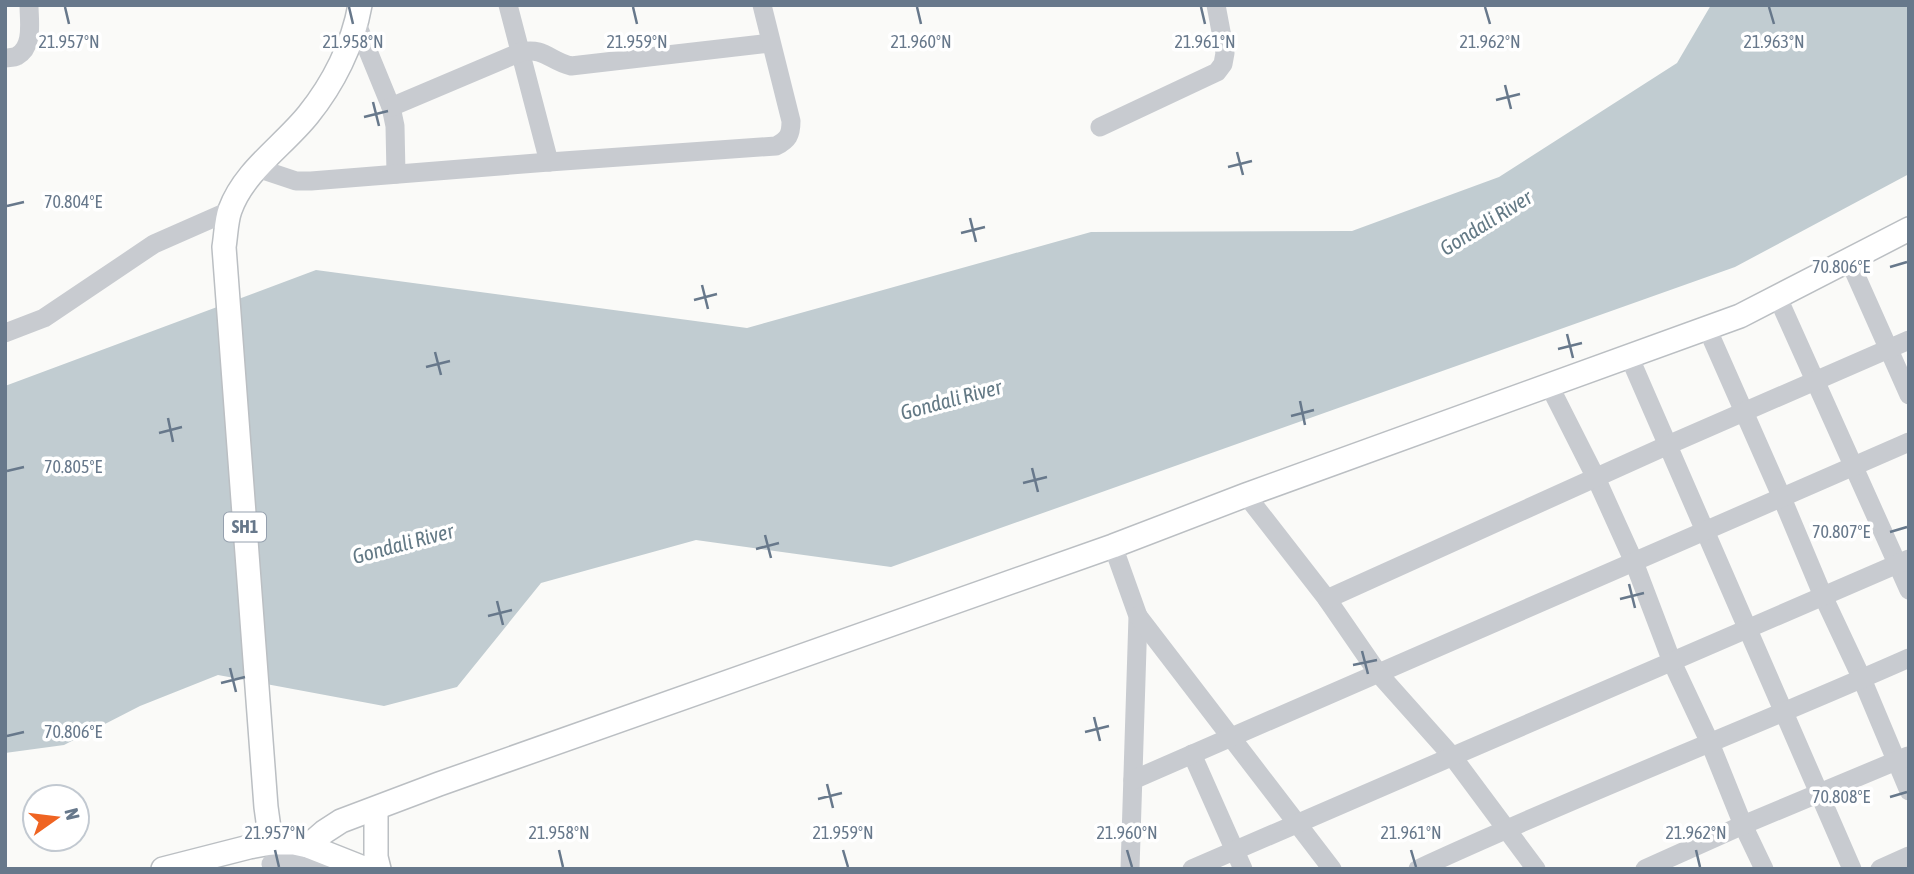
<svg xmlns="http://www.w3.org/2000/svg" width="1914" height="874" viewBox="0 0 1914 874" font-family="'Asap Condensed',sans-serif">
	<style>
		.water { fill: #c1ccd1 }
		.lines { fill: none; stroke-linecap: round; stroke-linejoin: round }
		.major-casing { stroke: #bbbfc3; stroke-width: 26 }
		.minor { stroke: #c8cbd0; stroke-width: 19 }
		.major { stroke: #fff; stroke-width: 23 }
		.ticks { fill: none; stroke: #67788b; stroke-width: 2.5 }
		.labels { text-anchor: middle; stroke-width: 7; stroke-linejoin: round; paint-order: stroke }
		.shield { fill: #fff; stroke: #95a0ae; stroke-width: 2 }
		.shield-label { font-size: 18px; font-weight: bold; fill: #67788b }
		.water-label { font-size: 21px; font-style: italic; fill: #637985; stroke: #fff }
		.ticks-label { font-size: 18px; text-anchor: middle; fill: #67788b; stroke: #fff; stroke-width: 7; stroke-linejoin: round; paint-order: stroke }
	</style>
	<rect width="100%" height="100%" fill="#fafaf8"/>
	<path class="water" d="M1711,5h198v169l-174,93 -844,300 -195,-27 -155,43 -84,104 -73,19 -166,-31 -78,31 -76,39 -59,8v-367l311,-116 431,58 344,-96 261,-1 147,-54 178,-114z"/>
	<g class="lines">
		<g class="major-casing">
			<g id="major">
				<path d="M360,5c-7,40 -27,79 -52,110 -25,31 -64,56 -78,95 -4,11 -4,25 -6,37l42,560 5,36h23l14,3 58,23"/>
				<path d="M376,809v48l3,12"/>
				<path d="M308,846l16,-14 17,-11 98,-37 674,-238 133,-51 494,-179 169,-87"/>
				<path d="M163,869l86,-22 22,-4"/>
			</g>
		</g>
		<g class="minor">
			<path d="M508,5l41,157"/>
			<path d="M357,24l34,83 4,19 1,48"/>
			<path d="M5,58c2,0 11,-1 12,-2 17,-9 12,-35 12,-51"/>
			<path d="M391,107l130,-55c23,-5 29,9 50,14l199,-23"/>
			<path d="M1100,127l117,-55 6,-8 2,-11 -9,-48"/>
			<path d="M257,168l39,13h15l238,-19 227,-16c12,-6 15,-11 15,-25l-29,-116"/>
			<path d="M1849,260l60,135"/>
			<path d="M1778,298l131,292"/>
			<path d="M1707,328l75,170 41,98 39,83 47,112"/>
			<path d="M5,333l39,-15 110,-74 75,-33"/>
			<path d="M1629,356l223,513"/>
			<path d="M1549,385l47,93 38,84 38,100 38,81 33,82 21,44"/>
			<path d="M1246,495l81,104 51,74 74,83 84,113"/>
			<path d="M1113,546l25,70 -8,253"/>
			<path d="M1327,599l341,-154 241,-105"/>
			<path d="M1138,616l194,253"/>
			<path d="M1192,754l51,115"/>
			<path d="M1133,780l776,-338"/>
			<path d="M271,864l29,-3 37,4 13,-2"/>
			<path d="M1192,869l717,-310"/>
			<path d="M1418,869c162,-75 328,-139 491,-211"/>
			<path d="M1645,869l98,-44 165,-69"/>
			<path d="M1880,869l29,-13"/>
		</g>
		<use href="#major" class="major"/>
	</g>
	<path class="ticks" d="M65,7l4,17M349,7l4,17M633,7l4,17M917,7l4,17M1201,7l4,17M1485,7l5,17M1769,7l5,17M1505,85l6,24M1496,100l24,-6M373,102l6,24M364,117l24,-6M1237,152l6,23M1228,167l24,-6M7,206l17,-4M970,218l6,24M961,233l24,-6M1890,267l17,-5M702,285l6,24M694,300l23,-6M1567,334l6,24M1558,349l24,-6M435,352l6,23M426,367l24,-6M1300,401l5,24M1291,416l23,-6M168,418l5,24M159,433l23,-6M1032,468l6,24M7,471l17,-4M1023,483l24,-6M1890,532l17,-5M765,535l6,23M756,549l23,-6M1629,584l6,24M1620,599l24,-6M497,601l6,24M488,616l24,-6M1362,651l6,23M1353,665l24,-5M230,668l6,24M221,683l24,-6M1094,717l6,24M1085,732l24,-6M7,736l17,-4M827,784l6,24M1890,797l17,-5M818,799l24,-6M275,850l4,17M559,850l4,17M843,850l5,17M1127,850l5,17M1411,850l5,17M1696,850l4,17"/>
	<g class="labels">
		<rect class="shield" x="224" y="512.5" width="42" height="29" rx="5"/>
		<g class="shield-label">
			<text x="245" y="533">SH1</text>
		</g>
		<g class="water-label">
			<text transform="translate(1486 223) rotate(-32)" y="7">Gondali River</text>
			<text transform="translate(951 400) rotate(-15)" y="7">Gondali River</text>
			<text transform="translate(403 544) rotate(-15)" y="7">Gondali River</text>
		</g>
	</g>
	<g class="ticks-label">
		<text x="1774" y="48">21.963°N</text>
		<text x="69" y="48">21.957°N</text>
		<text x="353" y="48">21.958°N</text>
		<text x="637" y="48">21.959°N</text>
		<text x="921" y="48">21.960°N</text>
		<text x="1205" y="48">21.961°N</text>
		<text x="1490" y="48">21.962°N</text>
		<text x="73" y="208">70.804°E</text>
		<text x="1841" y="273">70.806°E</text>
		<text x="73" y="473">70.805°E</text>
		<text x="1841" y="538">70.807°E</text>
		<text x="73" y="738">70.806°E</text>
		<text x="1841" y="803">70.808°E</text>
		<text x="275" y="839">21.957°N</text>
		<text x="559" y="839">21.958°N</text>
		<text x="843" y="839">21.959°N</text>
		<text x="1127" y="839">21.960°N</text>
		<text x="1411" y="839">21.961°N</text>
		<text x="1696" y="839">21.962°N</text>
	</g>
	<rect width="1914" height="874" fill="none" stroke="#67788b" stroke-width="14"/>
	<g transform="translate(56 818) rotate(76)"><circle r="33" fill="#ffffff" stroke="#c2c9d1" stroke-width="2"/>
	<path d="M0-5L12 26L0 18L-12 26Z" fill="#ef6422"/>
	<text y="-10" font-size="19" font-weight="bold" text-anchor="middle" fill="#67788b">N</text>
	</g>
</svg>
